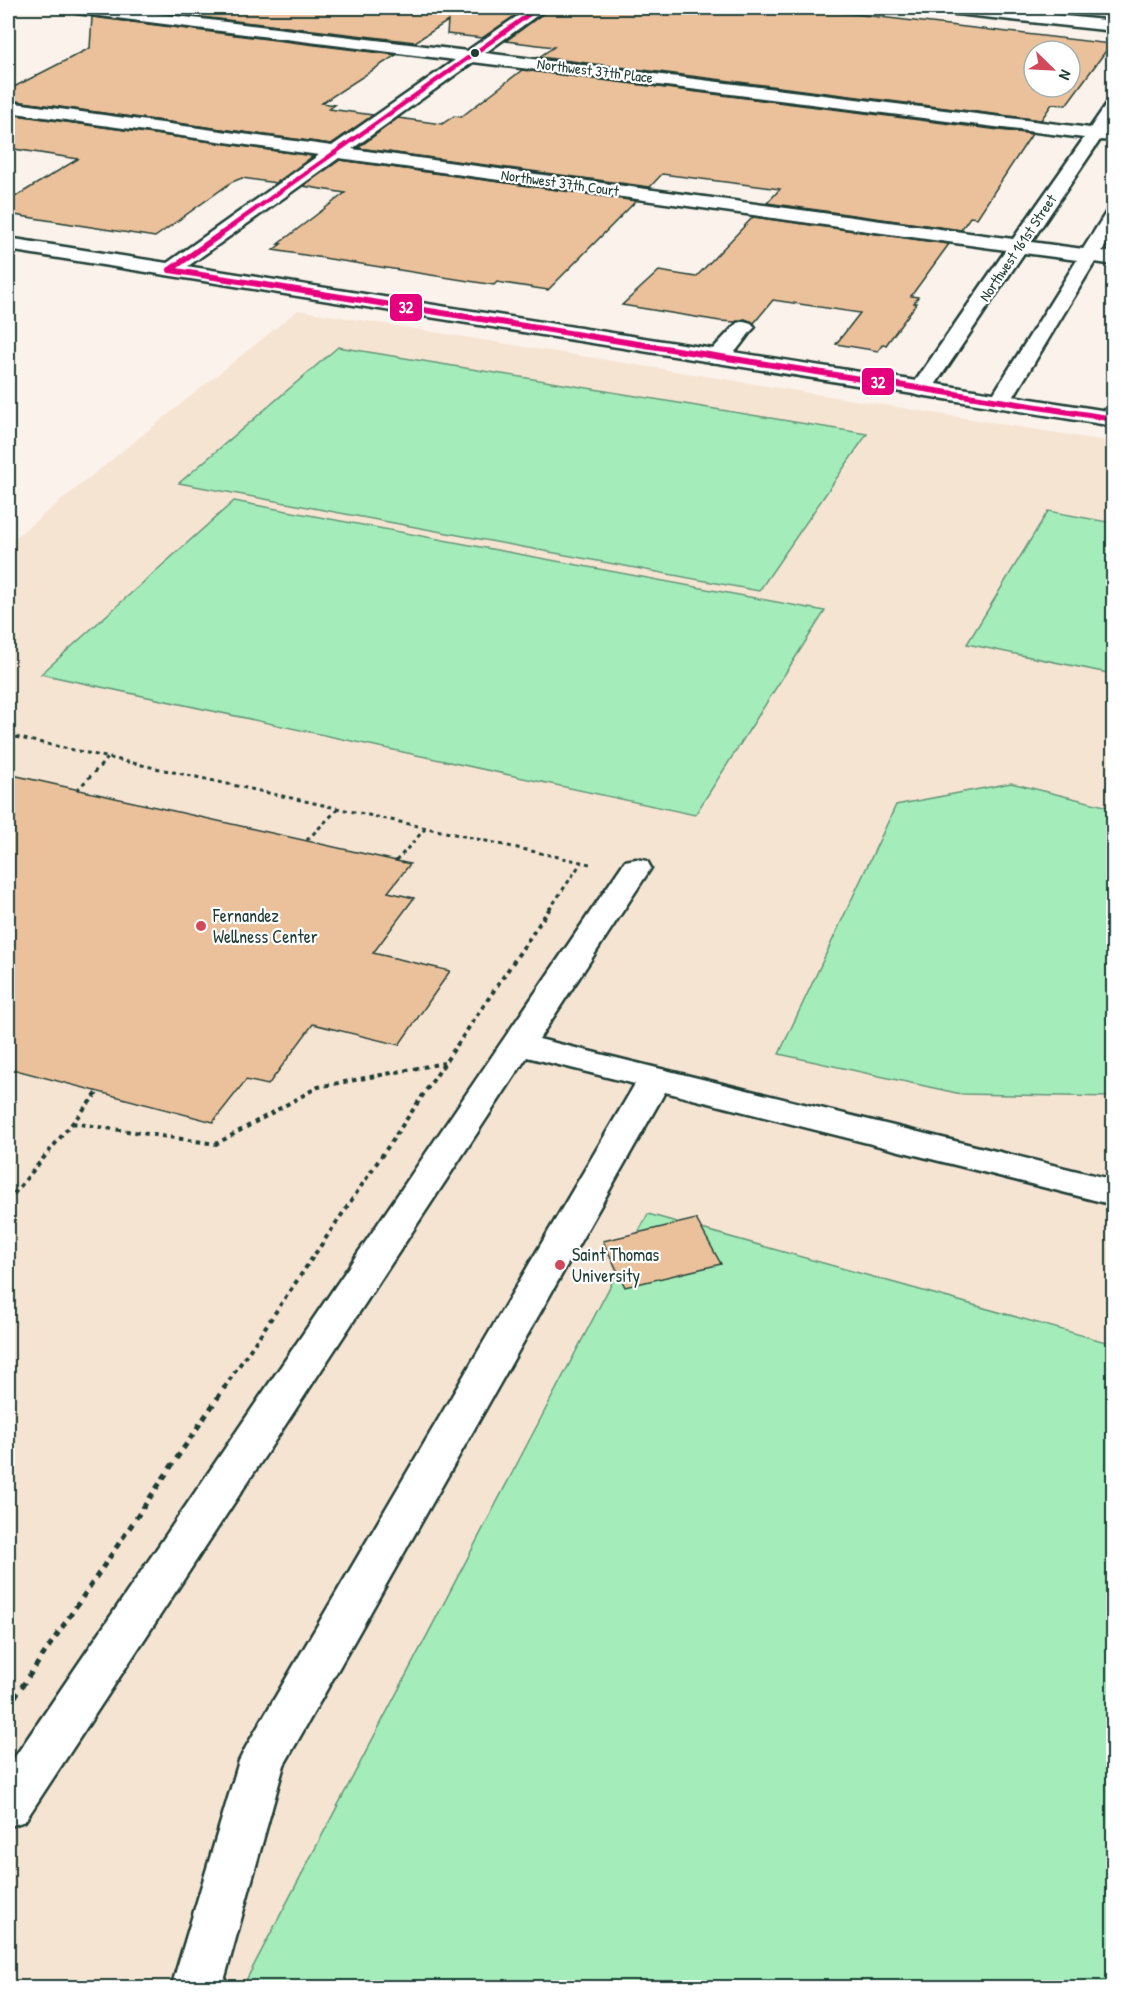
<svg xmlns="http://www.w3.org/2000/svg" width="1121" height="1995" viewBox="0 0 1121 1995" font-family="'Patrick Hand',sans-serif">
	<style>
		.built { fill: #f6e4d3 }
		.green { fill: #a4edbb; stroke: #629578; stroke-width: 1.5 }
		.building { fill: #ebc19b; stroke: #1f3d34; stroke-width: 1.5; fill-rule: evenodd }
		.lines { fill: none; stroke-linecap: round; stroke-linejoin: round }
		.minor-casing { stroke: #1f3d34; stroke-width: 5 }
		.major-casing { stroke: #1f3d34; stroke-width: 5 }
		.path-far2 { stroke: #1f3d34; stroke-width: 3; stroke-dasharray: 4 4; stroke-linecap: butt }
		.path-far1 { stroke: #1f3d34; stroke-width: 4; stroke-dasharray: 4.5 4.5; stroke-linecap: butt }
		.path { stroke: #1f3d34; stroke-width: 5; stroke-dasharray: 6 6; stroke-linecap: butt }
		.minor { fill: #fff; fill-rule: evenodd }
		.major { fill: #fff; fill-rule: evenodd }
		.bus-1-far1-casing { stroke: #fff; stroke-width: 7 }
		.bus-1-casing { stroke: #fff; stroke-width: 9 }
		.bus-1-far1 { stroke: #e5007d; stroke-width: 4.5 }
		.bus-1 { stroke: #e5007d; stroke-width: 6 }
		.bus-dot { fill: #1f3d34; stroke: #fff; stroke-width: 2 }
		.poi-dot { fill: #d1495b; stroke: #fff; stroke-width: 2 }
		.labels { text-anchor: middle; stroke-width: 4.5; stroke-linejoin: round; paint-order: stroke }
		.far-street-label { font-size: 15px; fill: #1f3d34; stroke: #fff }
		.poi-label { font-size: 18px; fill: #1f3d34; stroke: #fff; text-anchor: start }
		.line-badge { stroke: #fff; stroke-width: 2 }
		.badge-label { font-size: 16px; text-anchor: middle; font-weight: bold; fill: #fff }
	</style>
	<rect width="100%" height="100%" fill="#fbf3eb"/>
	<filter id="ink" filterUnits="userSpaceOnUse"><feTurbulence type="fractalNoise" baseFrequency=".0167" numOctaves="2"/><feDisplacementMap in="SourceGraphic" scale="12" xChannelSelector="R" yChannelSelector="G"/><feConvolveMatrix kernelMatrix="1 2 1 2 8 2 1 2 1" color-interpolation-filters="sRGB"/></filter>
	<g filter="url(#ink)">
		<path class="built" d="M298,310l815,132v1545l-1105,1v-1445z"/>
		<g class="green">
			<path d="M338,347l529,87 -108,157 -580,-108z"/>
			<path d="M234,501l591,110 -130,204 -654,-141z"/>
			<path d="M1048,511l65,12v151l-146,-30z"/>
			<path d="M1011,783l102,25v289l-152,-3 -182,-40 117,-249z"/>
			<path d="M648,1214l465,130v643l-871,1z"/>
		</g>
		<g class="building">
			<path d="M125,8h401l-44,30 -35,-4 1,-13 -33,21z"/>
			<path d="M547,8h256l308,36 -45,61 -14,-1 -11,16 -502,-63 15,-10 -48,-6 38,-28zM1034,51h36v36h-36z"/>
			<path d="M92,17l304,38 -74,48 13,2 -6,4 44,6 -42,29 -323,-44v-10l82,-42z"/>
			<path d="M522,70l510,64 -55,84 -7,-1 -9,13 -194,-27 13,-14 -118,-15 -12,13 -292,-39 40,-30 44,6 12,-8 7,1z"/>
			<path d="M8,114l305,42 -37,27 -34,-5 -10,4 -77,55 -147,-23v-13l70,-42 -70,-11z"/>
			<path d="M340,160l296,41 -88,89 -51,-8 -3,3 -221,-35 8,-6h-3l67,-51 -42,-7z"/>
			<path d="M753,217l196,27 -38,52 7,1 -4,6h3l-31,42 -3,-1 -5,7 -42,-7 24,-31 -87,-13 -19,23 -9,-4 -10,3 -15,-1 -98,-16 37,-34 37,6z"/>
			<path d="M8,774l402,90 -22,28 26,6 -41,55 77,18 -51,74 -86,-21 -45,61 -22,-5 -33,42 -205,-54z"/>
			<path d="M696,1219l25,45 -96,23 -22,-46z"/>
		</g>
		<g class="lines">
			<g class="minor-casing">
				<g id="minor">
					<path d="M68,8h42l357,43 62,-43h16l-2,3 -58,42 605,75 18,-26 6,-1v19l-7,10 7,1v10l-14,-1 -69,102 52,7 24,-38 7,-2v23l-12,19 12,2v12l-19,-3 -84,139 -3,5 -8,2 -8,-2 -3,-5 88,-141 -53,-7 -95,141 -8,2 -8,-2 -3,-5 96,-139 -667,-92 -162,116h-14l-3,-4 3,-4 156,-111 -311,-43v-10l324,44 123,-86 -379,-47zM473,62l611,76 -71,101 -661,-90z"/>
					<path d="M939,8h47l128,13v10l-167,-18z"/>
					<path d="M744,321l7,2 4,4 -4,4c-11,14 -22,35 -41,31l-3,-5 3,-5 27,-29z"/>
					<path d="M636,859l11,2 4,7 -112,171 575,141v25l-449,-113 -381,673 -62,223h-51l68,-227 7,-14 389,-663 -108,-27 -502,764 -17,6v-60l617,-906z"/>
				</g>
			</g>
			<g class="major-casing">
				<path id="major" d="M8,238l1106,174v14l-1106,-176z"/>
			</g>
			<g class="path-far2">
				<path d="M8,739l7,-2 575,127"/>
				<path d="M77,790l31,-32"/>
				<path d="M307,840l31,-31"/>
				<path d="M396,861l29,-32"/>
				<path d="M549,910l32,-47"/>
			</g>
			<g class="path-far1">
				<path d="M72,1123l144,21 102,-57 126,-24"/>
				<path d="M8,1201l90,-109"/>
				<path d="M224,1388l326,-480"/>
			</g>
			<path class="path" d="M8,1707l217,-320"/>
			<use href="#minor" class="minor"/>
			<use href="#major" class="major"/>
			<g class="bus-1-far1-casing">
				<path id="bus-1-far1" d="M219,235l319,-227"/>
			</g>
			<g class="bus-1-casing">
				<g id="bus-1">
					<path d="M170,270l944,149"/>
					<path d="M170,270l51,-36"/>
				</g>
			</g>
			<use href="#bus-1-far1" class="bus-1-far1"/>
			<use href="#bus-1" class="bus-1"/>
		</g>
	</g>
	<circle class="bus-dot" cx="475" cy="53" r="5"/>
	<g class="poi-dot">
		<circle cx="201" cy="926" r="6"/>
		<circle cx="560" cy="1265" r="6"/>
	</g>
	<g class="labels">
		<g class="far-street-label">
			<text transform="translate(595 71) rotate(7)" y="5">Northwest 37th Place</text>
			<text transform="translate(560 183) rotate(8)" y="5">Northwest 37th Court</text>
			<text transform="translate(1018 248) rotate(-56)" y="5">Northwest 161st Street</text>
		</g>
		<g class="poi-label">
			<text x="213" y="922">Fernandez<tspan x="213" dy="21">Wellness Center</tspan></text>
			<text x="572" y="1261">Saint Thomas<tspan x="572" dy="21">University</tspan></text>
		</g>
	</g>
	<g class="line-badge">
		<rect x="389" y="293" width="34" height="29" rx="6" fill="#e5007d"/>
		<rect x="861" y="367" width="34" height="29" rx="6" fill="#e5007d"/>
	</g>
	<g class="badge-label">
		<text x="406" y="313">32</text>
		<text x="878" y="388">32</text>
	</g>
	<rect width="1121" height="1995" fill="none" stroke="#fff" stroke-width="30"/>
	<rect x="15" y="15" width="1091" height="1965" fill="none" stroke="#1f3d34" stroke-width="2" filter="url(#ink)"/>
	<g transform="translate(1052 69) rotate(114)"><circle r="28" fill="#ffffff" stroke="#a5b1ae" stroke-width="1.5"/>
	<path d="M0-4.5L10 22L0 15L-10 22Z" fill="#d1495b"/>
	<text y="-9" font-size="16" font-weight="bold" text-anchor="middle" fill="#1f3d34">N</text>
	</g>
</svg>
